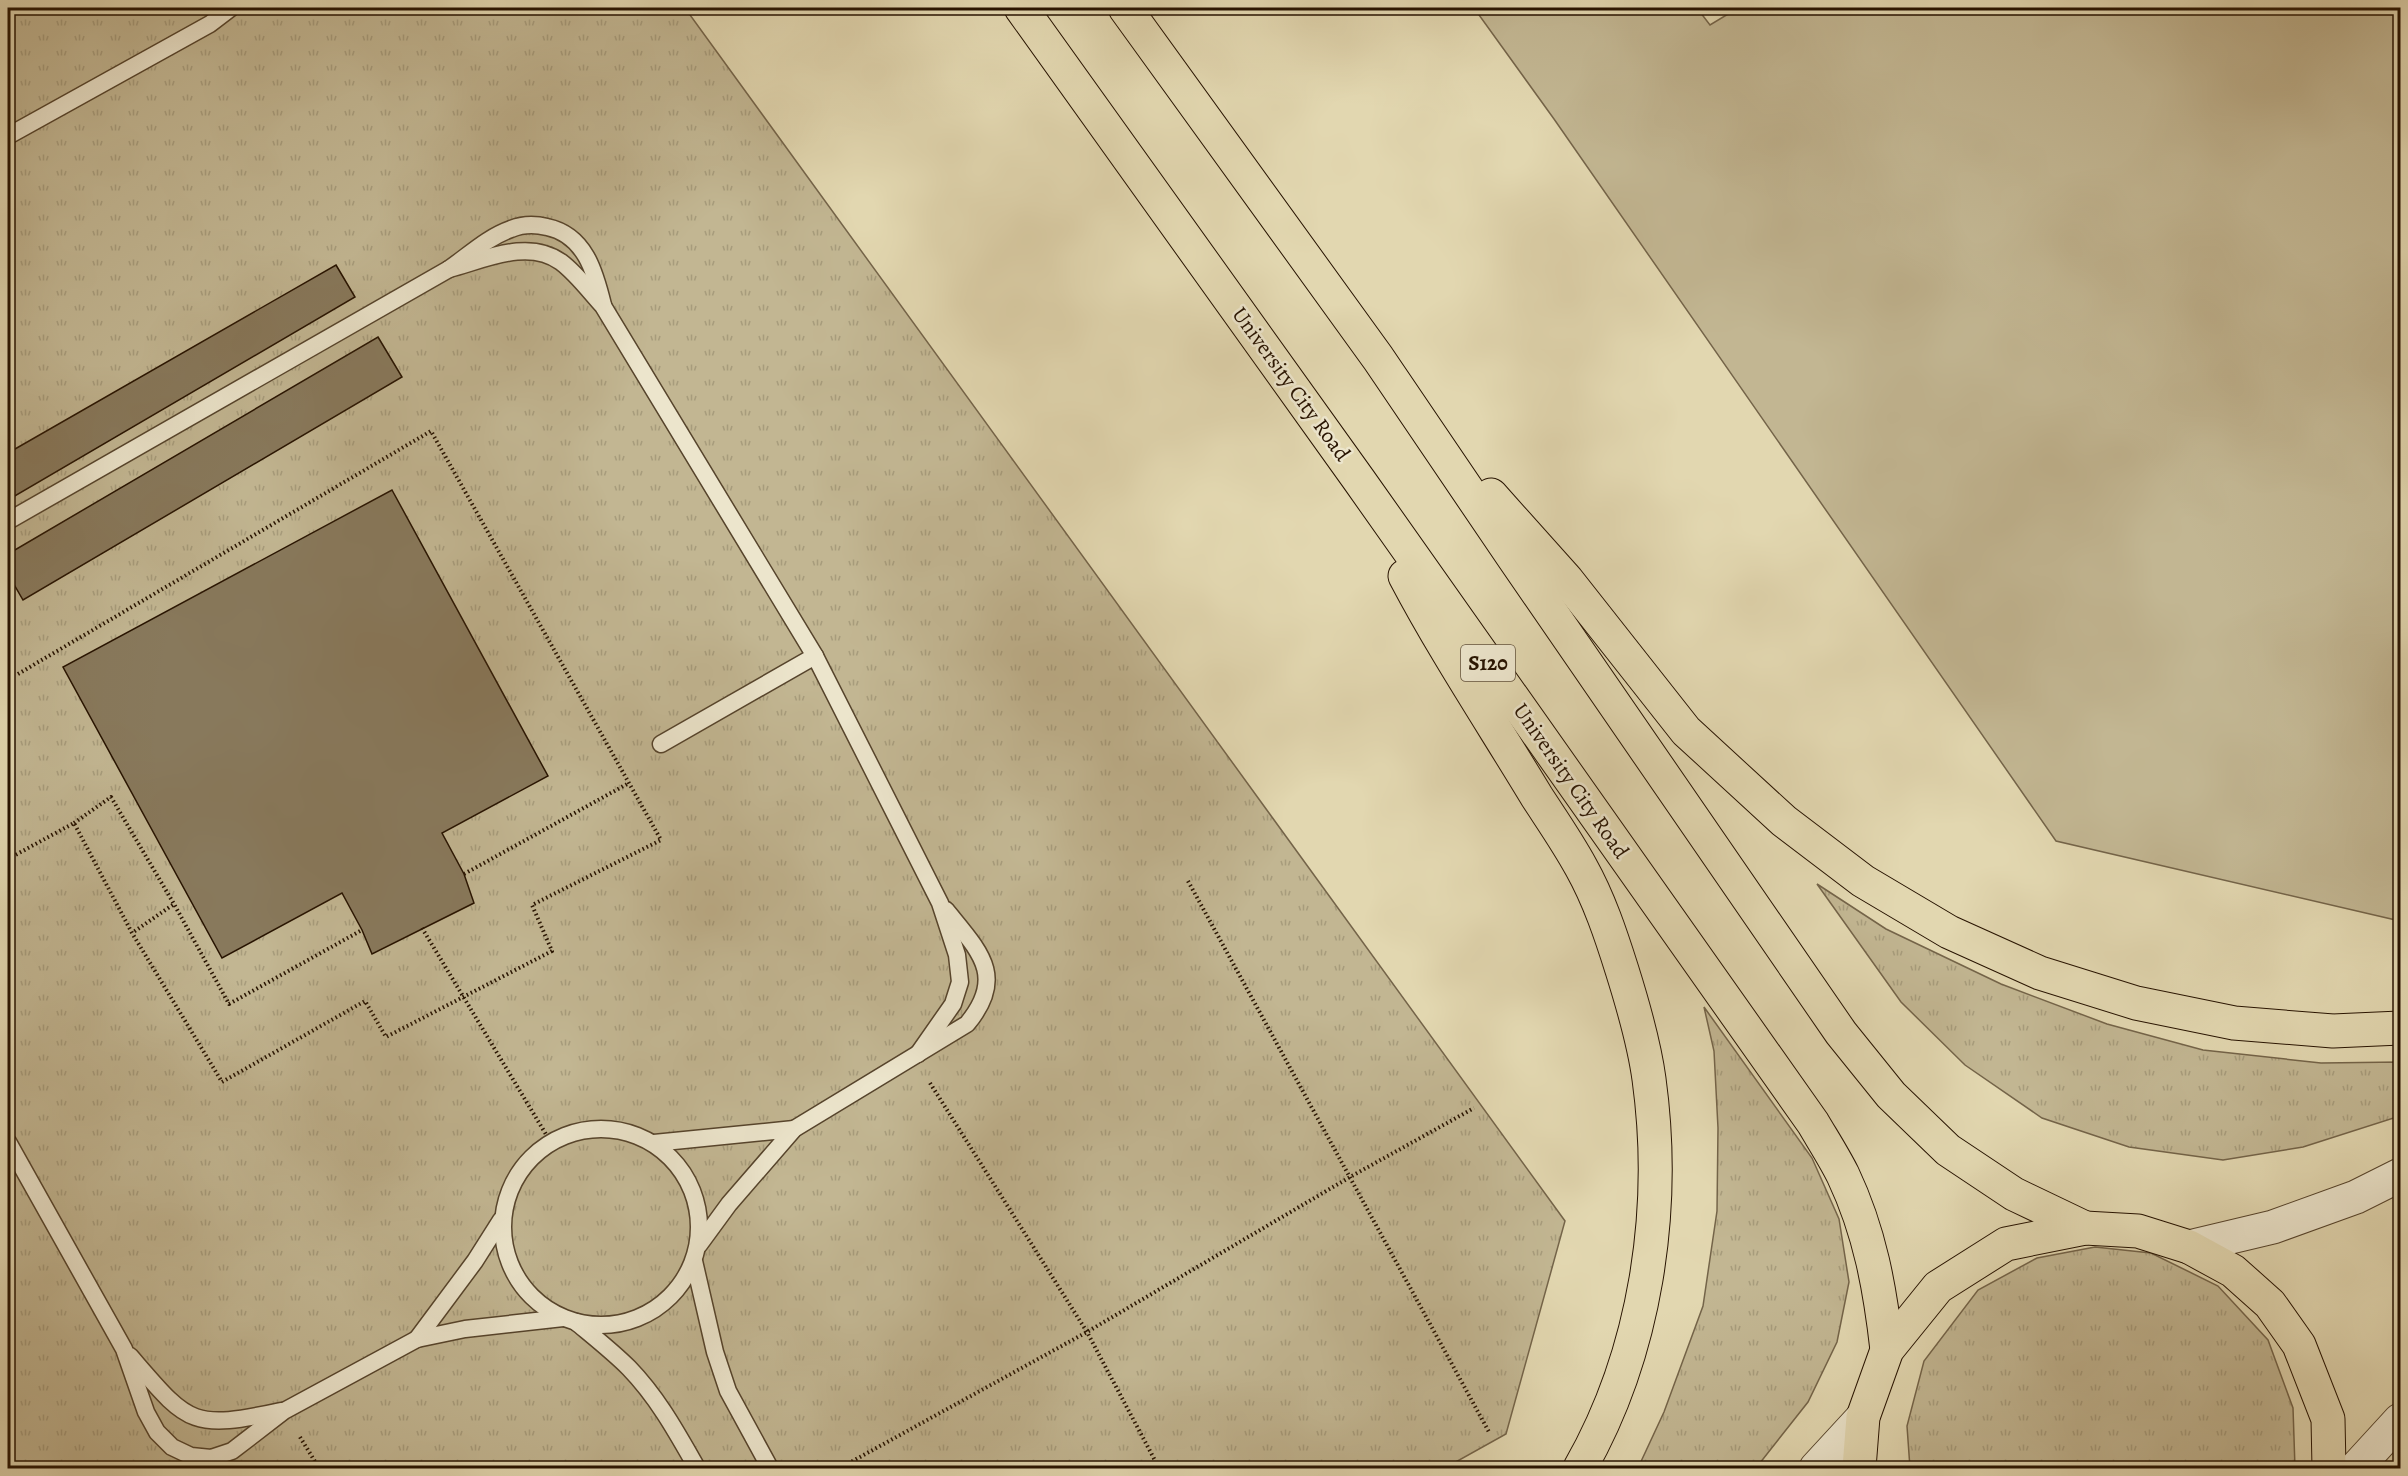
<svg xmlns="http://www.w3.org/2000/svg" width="2408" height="1476" font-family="Alegreya,serif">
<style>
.grass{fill:url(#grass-tufts);stroke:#746449;stroke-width:1.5}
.pitch{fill:#c2b692;stroke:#746449;stroke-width:1.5}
.building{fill:#88795c;stroke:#271300;stroke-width:1.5}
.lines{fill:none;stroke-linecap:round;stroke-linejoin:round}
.service-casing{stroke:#56442c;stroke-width:19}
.tertiary-casing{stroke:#56442c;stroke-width:35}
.primary-casing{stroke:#271300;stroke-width:35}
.path{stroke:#271300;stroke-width:4;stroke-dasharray:1.5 3;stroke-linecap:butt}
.service{stroke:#ece5cc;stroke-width:16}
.tertiary{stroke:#ece5cc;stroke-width:33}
.primary{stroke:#e2d7b0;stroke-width:33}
.labels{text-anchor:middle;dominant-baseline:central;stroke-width:5;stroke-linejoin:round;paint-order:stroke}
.shield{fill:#ece5cc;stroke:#62523d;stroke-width:1.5}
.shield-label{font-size:21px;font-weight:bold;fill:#271300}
.street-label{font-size:22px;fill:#271300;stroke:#ece5cc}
</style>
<defs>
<pattern id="grass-tufts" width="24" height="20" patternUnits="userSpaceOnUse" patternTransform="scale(1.5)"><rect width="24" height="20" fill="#c2b692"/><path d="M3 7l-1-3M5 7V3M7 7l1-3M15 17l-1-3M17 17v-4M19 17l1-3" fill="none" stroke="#a79c7c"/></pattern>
</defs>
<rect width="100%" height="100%" fill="#e2d7b0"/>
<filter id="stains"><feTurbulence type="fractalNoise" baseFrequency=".00333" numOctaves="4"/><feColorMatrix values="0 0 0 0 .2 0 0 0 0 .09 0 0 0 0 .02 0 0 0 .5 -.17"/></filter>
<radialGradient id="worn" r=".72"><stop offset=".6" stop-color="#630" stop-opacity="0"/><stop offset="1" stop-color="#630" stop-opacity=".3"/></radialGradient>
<g class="grass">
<path d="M8,8h677l880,1213 -59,213 -61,34h-1437z"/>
<path d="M1817,884l69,45 115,55 106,40 96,26 118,13 79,-1v54l-97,31 -80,13 -94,-13 -87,-29 -77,-53 -64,-63z"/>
<path d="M1704,1007l108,151 27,61 10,63 -12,60 -29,60 -52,66h-118l26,-56 39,-106 14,-95 1,-83 -4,-77z"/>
<path d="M2095,1247l56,6 67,33 50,54 25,68 2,60h-385l-3,-42 17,-65 54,-71 59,-32z"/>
</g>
<path class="pitch" d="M1474,8h223l13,17 28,-17h662v913l-344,-80 -502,-722z"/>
<g class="building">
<path d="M336,265l19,32 -347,203v-47z"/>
<path d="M378,337l24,40 -379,223 -15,-26v-20z"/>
<path d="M392,490l156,286 -106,57 22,41 10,29 -102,51 -10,-24 -20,-37 -120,65 -159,-291z"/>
</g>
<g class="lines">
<defs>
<g id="service">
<path d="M8,136l202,-112 21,-16"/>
<path d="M449,269c35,-9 79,-31 112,-7 16,12 29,30 42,44l212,350 125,247 17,52 3,27 -7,22 -35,50"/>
<path d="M8,521l441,-252c20,-14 39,-32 62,-40 12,-5 24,-5 36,-2 38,8 48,45 56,78"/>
<path d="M661,744l154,-88"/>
<circle cx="601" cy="1227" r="98"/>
<path d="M8,1142l116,207 22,63 11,20 15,15 19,9 20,2 21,-7 52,-40 133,-72 48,-10 98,-11"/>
<path d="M654,1143l140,-14"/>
<path d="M699,1245l30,-41 65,-75 173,-105c40,-48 12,-73 -21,-114"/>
<path d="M694,1261l21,91 13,39 42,77"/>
<path d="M576,1322c18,15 37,30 53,46 29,30 48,65 68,100"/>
<path d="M417,1339l58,-78 26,-41"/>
<path d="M130,1356c58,67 60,75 151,55"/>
</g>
<g id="tertiary">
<path d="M2189,1247l84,-20 83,-30 44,-22"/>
<path d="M1816,1468l47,-51"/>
<path d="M2356,1468l44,-48"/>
</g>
<g id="primary">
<path d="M1021,8l338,472 454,643c10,17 21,34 30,52 27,57 37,113 44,175"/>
<path d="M1125,8l253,350 135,199 328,476 50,62 57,55 66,44 71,34"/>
<path d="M1491,495l76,85 119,151 98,90 79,60 86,51 91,41 96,30 98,20 99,8 67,-3"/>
<path d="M1405,576c40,76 88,148 132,221 15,23 31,46 44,70 18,32 30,68 41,103 11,35 22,72 27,109 18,131 -3,273 -69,389"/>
<path d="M1859,1468l4,-51 24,-67 51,-63 68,-43 79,-16 53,3 51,16 44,24 37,33 29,41 29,74 1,49"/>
</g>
</defs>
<use href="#service" class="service-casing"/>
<use href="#tertiary" class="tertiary-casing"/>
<use href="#primary" class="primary-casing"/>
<g class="path">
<path d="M18,674l413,-243 230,409 -129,65 20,46 -166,86 -21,-36 -143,81 -90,-149"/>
<path d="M74,823l37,-26 63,107 55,100 133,-74"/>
<path d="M8,859l66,-36 58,110 42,-29"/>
<path d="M464,874l165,-91"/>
<path d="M1188,881l301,551"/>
<path d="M422,928l128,213"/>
<path d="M930,1083l157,249 72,136"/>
<path d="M300,1437l19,31"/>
<path d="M840,1468l247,-136 263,-155 124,-69"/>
</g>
<use href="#service" class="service"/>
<use href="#tertiary" class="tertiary"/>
<use href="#primary" class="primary"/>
</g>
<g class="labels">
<rect class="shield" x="1461" y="645" width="54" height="36" rx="4.5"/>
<g class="shield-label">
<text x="1488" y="663">S120</text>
</g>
<g class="street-label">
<text transform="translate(1291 384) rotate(54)">University City Road</text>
<text transform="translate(1571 781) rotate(55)">University City Road</text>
</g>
</g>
<rect width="2408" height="1476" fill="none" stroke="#e2d7b0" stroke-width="30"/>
<rect x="9" y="9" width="2390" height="1458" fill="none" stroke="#271300" stroke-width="3"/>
<rect x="15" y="15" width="2378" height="1446" fill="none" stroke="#271300" stroke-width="1.5"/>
<rect width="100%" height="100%" filter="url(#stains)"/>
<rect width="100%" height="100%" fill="url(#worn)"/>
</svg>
